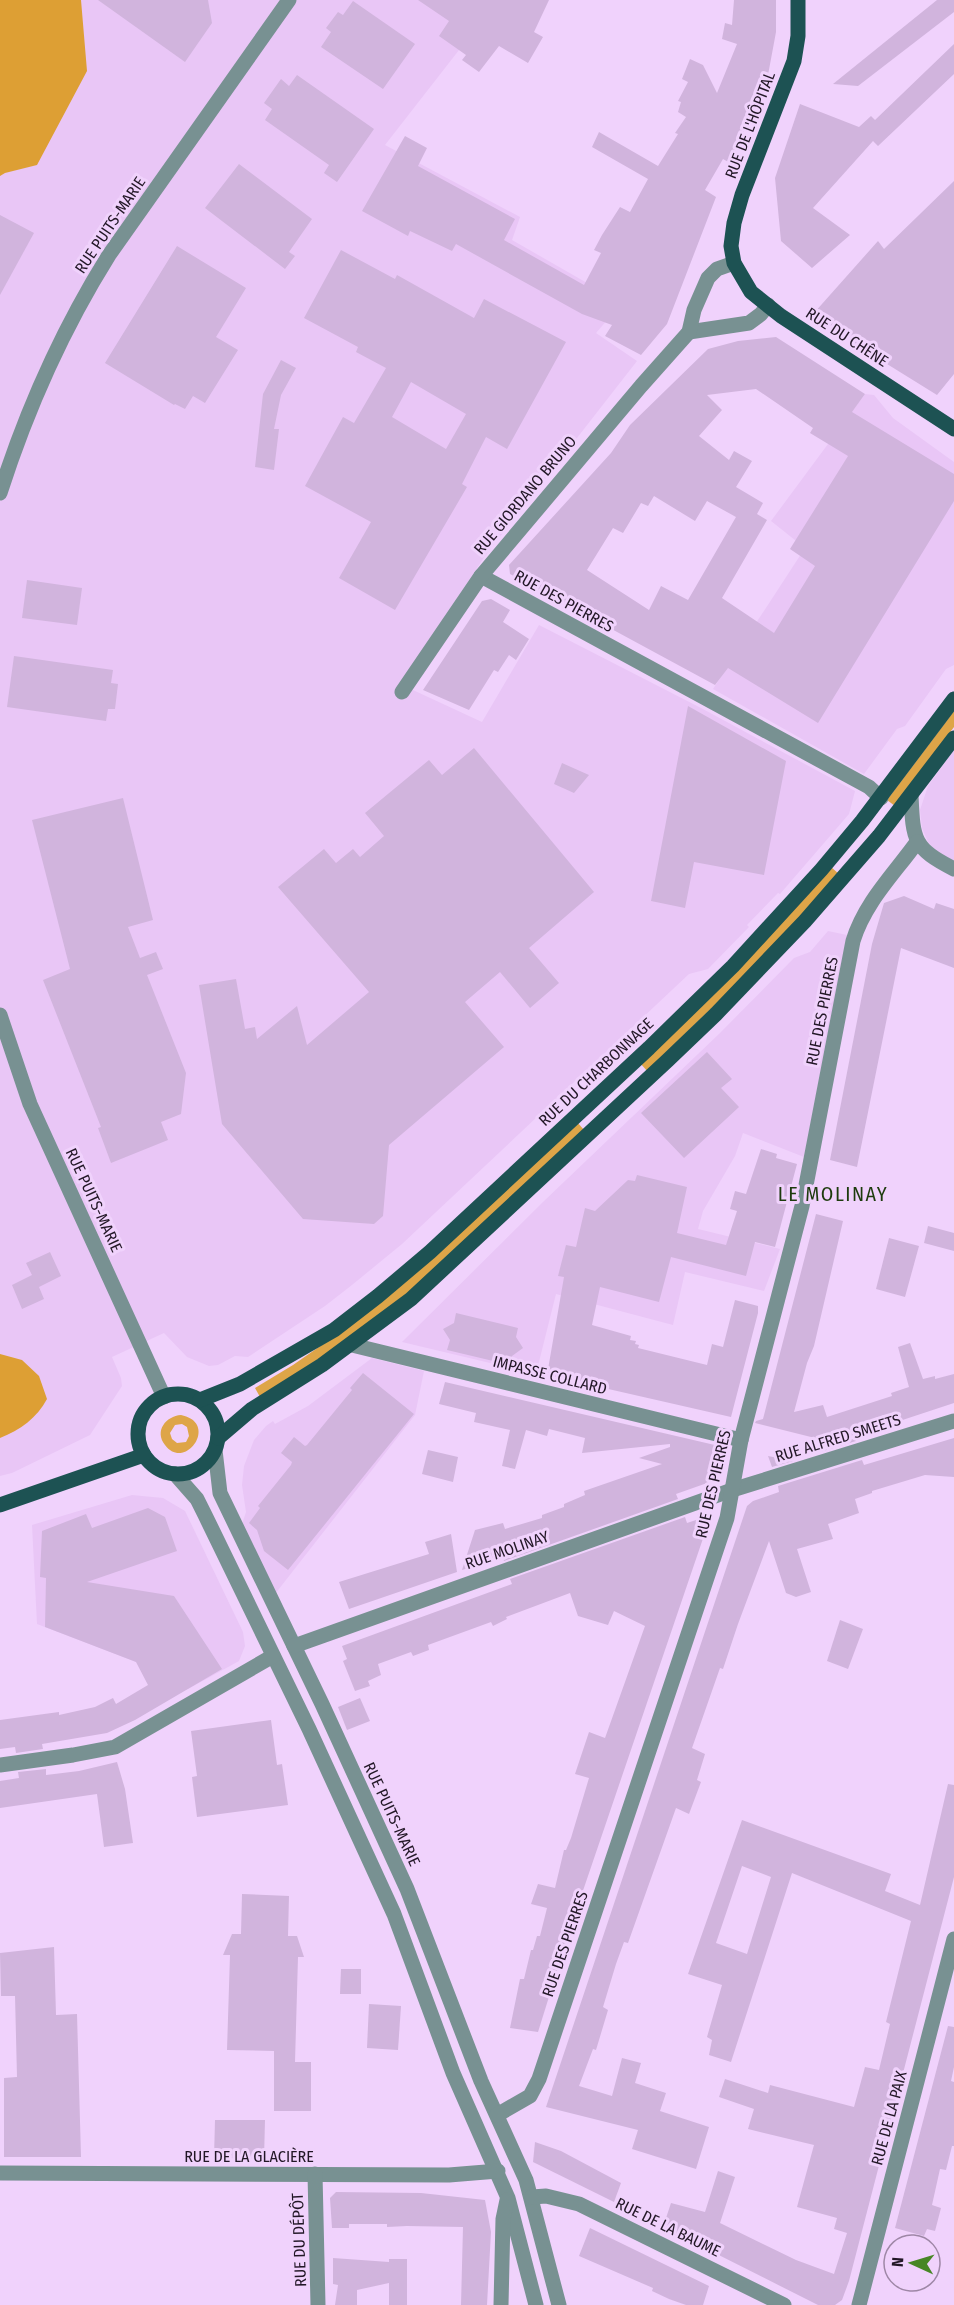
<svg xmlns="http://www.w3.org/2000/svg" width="954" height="2305" font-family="'Fira Sans Condensed',sans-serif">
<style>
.built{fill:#e9c6f6}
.green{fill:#dea548;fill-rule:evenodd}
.forest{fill:#dd9f34}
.building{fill:#d1b4dd;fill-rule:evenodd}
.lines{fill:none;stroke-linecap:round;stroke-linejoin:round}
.minor{stroke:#789192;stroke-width:15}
.major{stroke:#1d5253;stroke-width:15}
.labels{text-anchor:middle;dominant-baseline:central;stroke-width:6;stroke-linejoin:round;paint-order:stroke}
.street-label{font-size:16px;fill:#221726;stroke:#f0d2fc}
.quarter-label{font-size:20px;letter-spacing:1.5px;fill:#1d3b0d;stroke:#f0d2fc}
</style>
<rect width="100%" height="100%" fill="#f0d2fc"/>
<g class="built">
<path d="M70,0h428l-113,145 135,72 -8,23 110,63 -26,30 41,28 -152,195 -85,128 82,38 57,-97 162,83 154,83 -6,23 -69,80 -2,-1 -31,32 2,2 -41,42 -19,5 -287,270 -50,41 -27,21 -77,51 -13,-1 -17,9 -9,1 -22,-9 -23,-24 -52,24 9,21 1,8 -32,49 -78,38 -12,3v-1310z"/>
<path d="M865,394l9,1 19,23 61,44v203l-8,4 -41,57 -8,3 -33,45 -151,-85 92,-141 -34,-27z"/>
<path d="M954,750v113l-21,-15 -5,-6 -6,-14 -2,-18 8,-24z"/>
<path d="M828,931l19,4 -43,222 -61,-24 -8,23 -32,55 -5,18 82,20 -16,42 -79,-19 -12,53 -117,-31 -20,80 -134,-32 142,-141 176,-168 74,-75 16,-6z"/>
<path d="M372,1358l52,13 -9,44 -140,179 -33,-70 4,-12 -4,-27 2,-19 10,-26 12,-14 7,-5 2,3 33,-18z"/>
<path d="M132,1495l31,3 22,13 58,121 2,14 -6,15 -51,28 -41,-23 -110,-42 -5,-99z"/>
</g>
<g class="green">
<path d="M954,711v16l-59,79 -8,-6z"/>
<path d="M831,867l8,7 -85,93 -107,104 -6,-7z"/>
<path d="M578,1123l6,7 -171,159 -94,70 -59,38 -5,-9 38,-23 59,-41z"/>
<path d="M181,1415c39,8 4,57 -16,30 -11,-14 1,-29 16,-30zM182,1424l5,3 2,9 -3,6 -9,1 -5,-4 -2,-6 5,-8z"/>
</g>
<g class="forest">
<path d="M0,0h81l6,71 -50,94 -32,8 -5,3z"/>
<path d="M0,1354l22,6 17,16 8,23c-10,19 -27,31 -47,39z"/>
</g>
<g class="building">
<path d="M98,0h110l4,23 -27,39z"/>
<path d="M418,0h131l-15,32 9,5 -15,26 -29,-17 -20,26 -17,-12 4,-5 -27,-19 10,-15z"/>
<path d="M734,0h42v32l-8,43 -38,88 -7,-4 -18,31 11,7 -49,127 -26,31 -36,-19 7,-11 -30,-11 -126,-70 -4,7 -42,-20 -2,5 -46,-25 43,-75 22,12 -9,18 97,53 -11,21 80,45 17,-32 -7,-3 8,-15 18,-28 10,5 18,-33 -56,-32 7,-15 59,34 20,-32 -3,-1 11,-16 -8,-5 3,-10 -3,-1 10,-19 -6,-3 8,-20 13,6 14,28 20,-49 -15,-5 3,-16 7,2z"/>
<path d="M937,0h17v12l-96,74 -25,-2z"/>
<path d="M353,1l62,43 -32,45 -62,-42 10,-15 -5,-4 12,-16 5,3z"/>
<path d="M954,44v30l-76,72 -5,-5 -60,67 37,27 -38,33 -31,-27 -6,-63 25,-74 59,23 12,-11 4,4z"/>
<path d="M297,75l77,54 -37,53 -13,-9 5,-8 -64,-45 7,-11 -8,-6 17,-24 8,7z"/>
<path d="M239,164l73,55 -23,33 6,4 -10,13 -80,-61z"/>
<path d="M954,181v193l-17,21 -79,-49 -44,-33 64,-72 6,8z"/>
<path d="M0,215l34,18 -34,62z"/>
<path d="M177,246l69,42 -30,49 22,13 -33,53 -12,-7 -8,13 -10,-5 -1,1 -69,-42z"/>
<path d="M341,250l54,29 2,-4 77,43 10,-19 82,43 -59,107 -21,-12 -24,47 5,3 -72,123 -56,-32 32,-56 -66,-36 38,-69 11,6 32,-55 -30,-16 2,-5 -54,-29zM411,382l55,32 -20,35 -54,-32z"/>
<path d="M776,337l89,57 -13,18 102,62v27l-136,222 -90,-55 -13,17 -205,-111 -1,-9 102,-112 19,-28 78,-76 30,-8zM756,389l57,39 -3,5 38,23 -58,93 25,17 -41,67 -52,-35 45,-78 -10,-6 6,-11 -27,-16 16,-26 -18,-10 -5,9 -30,-24 23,-26 -15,-15zM654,496l41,25 12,-20 29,16 -48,83 -27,-14 -12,24 -62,-40 26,-42 10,5 18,-30 7,3z"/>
<path d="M281,360l15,8 -15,27 -7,34h5l-5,41 -19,-3 8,-73z"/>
<path d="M27,580l55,8 -5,37 -55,-7z"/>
<path d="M491,599l19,11 -7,12 26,17 -13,21 -7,-5 -11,17 -4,-2 -25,40 -46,-20 59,-89z"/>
<path d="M14,656l99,14 -2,13 7,1 -3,25h-7l-2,12 -99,-14z"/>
<path d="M688,706l98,55 -22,114 -70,-13 -9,46 -34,-7z"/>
<path d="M474,748l120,144 -65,56 30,35 -29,25 -30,-36 -35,30 39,45 -115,98 -6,71 -9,8 -71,-5 -81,-95 -23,-139 37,-6 9,50 10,-2 2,12 40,-33 10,39 62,-53 -91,-105 46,-38 12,14 17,-14 7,8 24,-21 -19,-23 64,-53 13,15z"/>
<path d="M562,763l27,12 -15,18 -20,-9z"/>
<path d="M123,798l30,122 -25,7 12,31 16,-6 7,17 -16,6 39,98 -5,41 -20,8 7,18 -57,23 -13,-35 3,-1 -58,-147 27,-11 -38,-149z"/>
<path d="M904,896l30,13 2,-6 18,6v59l-53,-20 -44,219 -27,-7 42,-216 12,-41z"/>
<path d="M707,1052l25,27 -11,9 18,19 -55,51 -43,-45z"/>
<path d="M761,1149l16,5 -1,4 21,6 -22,83 -20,-5 -9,34 -75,-19 -12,45 -59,-15 -8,38 39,11 -1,4 6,1 -1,3 4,1 -1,3 69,17 5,-21 11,3 12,-47 23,6v7l-27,104 -184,-42 17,-98 -6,-1 8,-31 10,2 9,-39 10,3 33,-31 7,1 2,-6 50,12 -10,46 49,12 11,-34 -7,-2 5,-18 11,3z"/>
<path d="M816,1214l27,7 -29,125 -7,17 -13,49 29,-7 4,12 65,-21 -1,-3 18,-6 -11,-40 12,-4 13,36 12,-3v3l19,-5v29l-100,33 2,5 -36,11 3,-12 -68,-17 1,-2 7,-2z"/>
<path d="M928,1226l26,7v18l-30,-8z"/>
<path d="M889,1238l30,8 -14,51 -29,-8z"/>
<path d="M50,1252l11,24 -22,11 5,12 -22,10 -10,-24 20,-10 -6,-12z"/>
<path d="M456,1313l62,15 -2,9 7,11 -11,8 -2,9 -63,-15 3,-10 -7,-11 11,-6z"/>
<path d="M363,1373l51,41 -126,156 -24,-19 -7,-21 -8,-7 11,-15 -2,-2 33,-41 1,-3 -11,-9 13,-16 11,9 2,-1 45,-55 -2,-2z"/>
<path d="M445,1382l274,64 4,6 -6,23 -7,7 -34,12 2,5 -174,62 -1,-3 -41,12 13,-40 28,-7 2,6 37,-11v-3l22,-8v-3l21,-9 -1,-4 78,-27 -23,-6 31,-11v-3l-88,9 3,-15 -36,-9 -2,7 -21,-6 -11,39 -13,-3 8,-36 -36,-8 2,-9 -37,-9z"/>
<path d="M954,1438v39l-29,-2 -53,16v2l-17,6 4,14 -31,11 5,15 -36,10 14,43 -15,5 -10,-4 -17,-52 -31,83 -15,45 -3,-1 -28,80 13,6 -8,26 4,2 -12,32 -13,-6 -48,135 -4,-1 -8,22 -13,43 5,3 -12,40 -3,-1 -14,37 33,10 10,-38 19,5 -6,20 31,10 -6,18 49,16 -13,42 -64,-20 6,-19 -92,-23 201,-601 6,-5 26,-9 -1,-6 84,-26 2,5z"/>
<path d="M428,1450l30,7 -5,25 -31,-8z"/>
<path d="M768,1456l25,5 -21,6z"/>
<path d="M148,1508l17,9 12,34 -90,31 87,14 48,73 -87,51 -28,13 -65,11 1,5 -27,4 -1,-6 -15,2v-29l59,-8v3l36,-8 18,-9 3,6 32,-19 -12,-23 -91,-35 1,-49 -6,-1 2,-46 44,-17 6,14z"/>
<path d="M711,1515l-138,405 -35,112 -28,-4 10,-49h4l7,-29h2l4,-14h3l7,-28 -16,-4 7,-20 17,4 9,-38h2l5,-12 18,-60 -14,-4 14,-42 16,6 40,-112 -31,-15 -6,14 -30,-9 -8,-23 -64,24 1,2 -14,7 -2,-4 -63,23 1,5 -16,6 -2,-4 -33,12 3,11 -13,6 2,5 -15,5 -12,-30 4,-2 -5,-13 170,-62 -2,-5 175,-62 2,6z"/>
<path d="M451,1534l6,38 -108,37 -10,-27 90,-28 -4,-12z"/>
<path d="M840,1620l23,9 -15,40 -21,-8z"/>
<path d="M360,1698l10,23 -23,9 -9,-23z"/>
<path d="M271,1720l6,45 5,-1 6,41 -91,12 -5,-40 5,-1 -6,-45z"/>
<path d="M117,1762l8,27 8,54 -29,4 -7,-53 -97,14v-27l19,-3 -1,-6 28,-3v6l33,-4z"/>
<path d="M948,1784l6,1v92l-105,404 -7,19 -7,5h-17l-155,-78 8,-24 34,9 13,-41 17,6 -15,46 76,37 38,14 13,-41 -13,-4 3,-11 -40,-11 17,-62 -66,-16 6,-20 -35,-12 6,-18 43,14 2,-8 84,22 11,-40 14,3 11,-46 -4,-2 25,-101 -119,-48 -61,189 -22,-7 3,-15 -5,-3 15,-52 -34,-11 54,-154 149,54 -6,17 35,14zM742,1866l29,11 -24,77 -31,-11z"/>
<path d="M242,1894l47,2 -1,40h9l7,21h-6l-3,105h16v49h-37v-60l-47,-1 3,-95h-7l9,-21h9z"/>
<path d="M54,1947l2,68 21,-1 4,143h-77v-79l13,-1 -2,-81h-14l-1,-43z"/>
<path d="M341,1969h20v25h-21z"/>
<path d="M369,2004l32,2 -3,44 -31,-2z"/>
<path d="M948,2026l6,1v40l-3,14 3,1v64h-2l-6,24 -6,-1 -8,36 9,3 -6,23 -8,-2 -3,7 -29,-8z"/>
<path d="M215,2120h50l-1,39 -50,-1z"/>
<path d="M535,2142l26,9 60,32 -7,19 -81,-40z"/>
<path d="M336,2192l85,1 64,7 6,32 -4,73h-26l2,-78 -56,-1 -20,1v-3h-38v4h-17l-2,-30z"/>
<path d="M590,2228l119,58 -6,19h-17l-17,-6 -17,-8 1,-3 -74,-32z"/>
<path d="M333,2258l56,4v-3h18v46h-18v-22l-32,7v15h-22l3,-20 -5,-1z"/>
</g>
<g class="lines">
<g class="minor">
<path d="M689,332l60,-9 12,-9 7,-9"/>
<path d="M0,493c27,-84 62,-163 109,-238l180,-255"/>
<path d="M481,576l388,211 12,11"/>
<path d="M402,692l79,-116 160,-190 48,-54 5,-22 14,-32 9,-9 17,-6"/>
<path d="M911,795c2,45 2,53 43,74"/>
<path d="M0,1015l30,89 134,293"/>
<path d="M352,1345l389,95"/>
<path d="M215,1450l5,43 102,211 85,185 74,192 45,99 33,125"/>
<path d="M175,1474l22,25 8,16 104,214 85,185 59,159 55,125 28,107"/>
<path d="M294,1646l438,-156 222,-69"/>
<path d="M0,1765l73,-10 42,-8 158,-91"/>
<path d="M497,2115l33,-19 9,-17 188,-561 14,-78 61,-234 51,-265c12,-39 41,-67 64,-99"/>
<path d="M0,2173l449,2 49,-4"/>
<path d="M315,2174l3,131"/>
<path d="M532,2197l14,-1 33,8 205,101"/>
<path d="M501,2305l2,-86 4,-19"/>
<path d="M859,2305l95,-366"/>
</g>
<g class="major">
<path d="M798,0v36l-4,25 -52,134 -8,28 -3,23 3,17 17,29 30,24 173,113"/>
<circle cx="178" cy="1434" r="40"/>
<path d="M200,1400l40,-16 94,-54 44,-34 52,-44 219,-204 84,-82 88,-96 41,-49 92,-122"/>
<path d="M218,1438l34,-29 70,-44 89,-66 257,-239 48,-46 89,-93 74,-85 75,-98"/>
<path d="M0,1505l144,-50"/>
</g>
</g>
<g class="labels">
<g class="street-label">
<text transform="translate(750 125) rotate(-69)">RUE DE L'HÔPITAL</text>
<text transform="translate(110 225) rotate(-56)">RUE PUITS-MARIE</text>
<text transform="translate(847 337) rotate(33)">RUE DU CHÊNE</text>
<text transform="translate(525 495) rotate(-50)">RUE GIORDANO BRUNO</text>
<text transform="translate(564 601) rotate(29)">RUE DES PIERRES</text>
<text transform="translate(822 1011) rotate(-79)">RUE DES PIERRES</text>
<text transform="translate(596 1072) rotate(-43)">RUE DU CHARBONNAGE</text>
<text transform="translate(94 1200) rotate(65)">RUE PUITS-MARIE</text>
<text transform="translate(550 1375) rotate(14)">IMPASSE COLLARD</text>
<text transform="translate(838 1438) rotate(-17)">RUE ALFRED SMEETS</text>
<text transform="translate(713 1484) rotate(-77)">RUE DES PIERRES</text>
<text transform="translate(507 1550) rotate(-19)">RUE MOLINAY</text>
<text transform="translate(392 1814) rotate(65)">RUE PUITS-MARIE</text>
<text transform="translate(565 1944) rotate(-71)">RUE DES PIERRES</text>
<text transform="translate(889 2118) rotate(-75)">RUE DE LA PAIX</text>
<text x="249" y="2156">RUE DE LA GLACIÈRE</text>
<text transform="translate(668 2227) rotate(26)">RUE DE LA BAUME</text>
<text transform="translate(299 2240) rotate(-92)">RUE DU DÉPÔT</text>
</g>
<g class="quarter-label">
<text x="833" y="1194">LE MOLINAY</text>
</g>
</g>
<g transform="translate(912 2263) rotate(274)"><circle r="28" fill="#f0d2fc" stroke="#9e87a6" stroke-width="1.5"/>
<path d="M0-4.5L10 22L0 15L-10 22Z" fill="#478625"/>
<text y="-9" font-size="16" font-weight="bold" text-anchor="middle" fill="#221726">N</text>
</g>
</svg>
